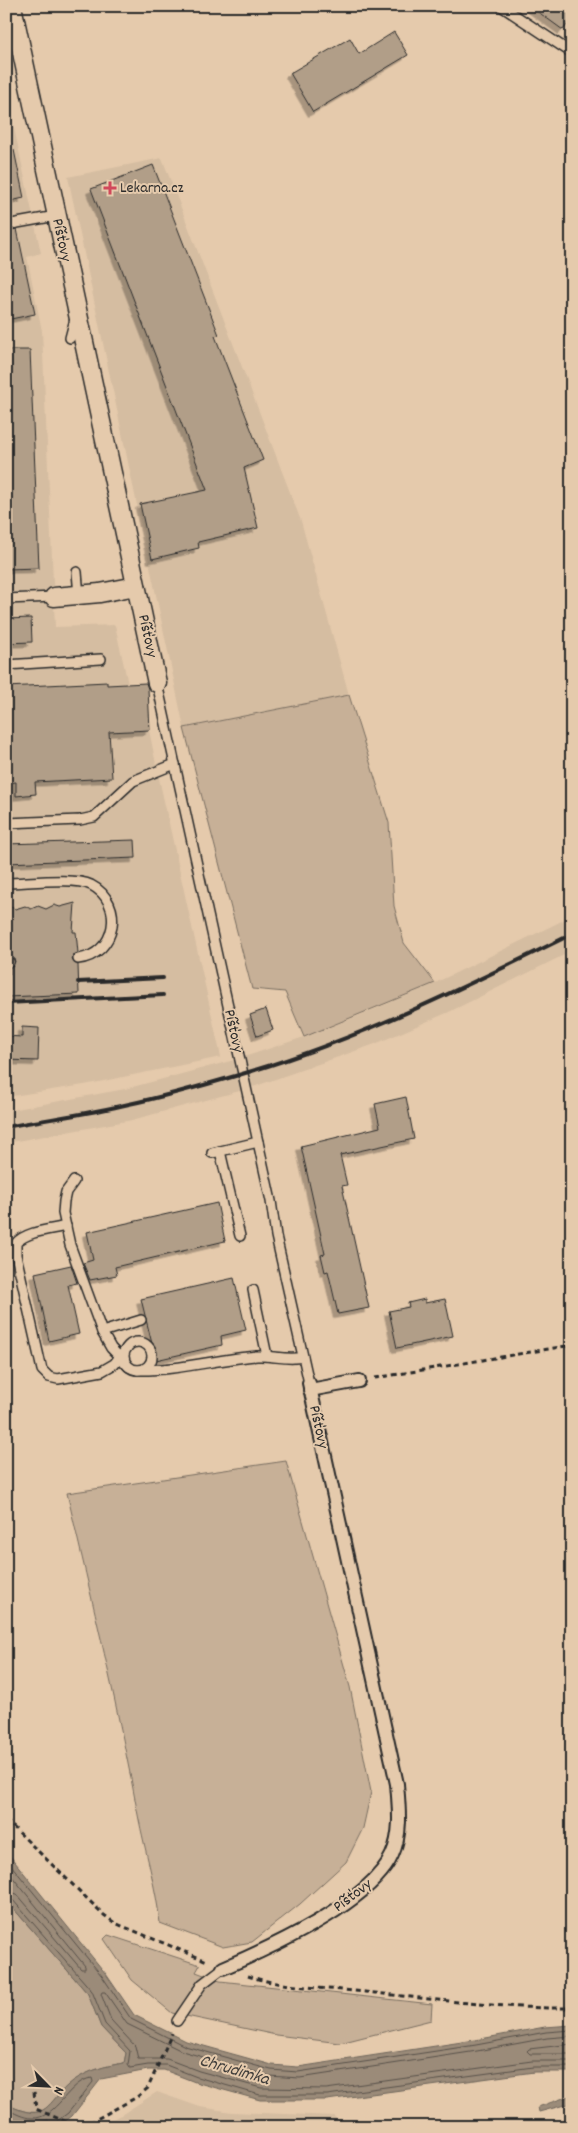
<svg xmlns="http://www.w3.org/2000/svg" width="578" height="2133" font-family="Dekko,sans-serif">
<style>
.built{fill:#d5bda1}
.green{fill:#c7b097;stroke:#796e61}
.water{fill:#9b8b79;stroke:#6e655a}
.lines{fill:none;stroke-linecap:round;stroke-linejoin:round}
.shore{stroke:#58514a;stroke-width:1}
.building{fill:#b19e88;stroke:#2b2b2b;filter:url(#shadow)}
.service-casing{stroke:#2b2b2b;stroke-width:12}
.pedestrian-casing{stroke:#2b2b2b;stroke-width:16}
.minor-casing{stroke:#2b2b2b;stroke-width:21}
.path{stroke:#2b2b2b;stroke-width:3;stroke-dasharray:5 4;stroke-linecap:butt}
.service{stroke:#e5caac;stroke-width:9}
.pedestrian{stroke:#e5caac;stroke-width:12}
.minor{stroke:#e5caac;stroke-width:18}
.rail{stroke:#2b2b2b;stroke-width:4}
.poi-dot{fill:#d1495b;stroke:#e5caac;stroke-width:2}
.labels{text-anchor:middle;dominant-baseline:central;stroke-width:4;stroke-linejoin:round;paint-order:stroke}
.poi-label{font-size:16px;fill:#2b2b2b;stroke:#e5caac;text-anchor:start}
.street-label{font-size:16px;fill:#2b2b2b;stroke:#e5caac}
.water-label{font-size:18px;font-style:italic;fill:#413e3b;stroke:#e5caac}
</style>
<defs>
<filter id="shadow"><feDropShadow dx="-4.5" dy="4.5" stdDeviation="0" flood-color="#0004"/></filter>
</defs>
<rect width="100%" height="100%" fill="#e5caac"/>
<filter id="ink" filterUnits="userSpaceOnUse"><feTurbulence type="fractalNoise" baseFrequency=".02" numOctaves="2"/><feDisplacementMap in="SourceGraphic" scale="10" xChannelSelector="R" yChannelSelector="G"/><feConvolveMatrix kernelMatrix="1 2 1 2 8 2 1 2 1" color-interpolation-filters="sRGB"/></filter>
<g filter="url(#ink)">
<g class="built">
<path d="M6,91l35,162 -14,4 15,74 13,296 60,-2 13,59 20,-1 1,47 9,44 63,283 -137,28 -78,12z"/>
<path d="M162,158l139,363 48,174 -165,33 -116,-551z"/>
<path d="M572,916v35l-123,61 -74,32 -128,45 -115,31 -126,23v-32l119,-22 113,-30 66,-22 59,-23 72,-31z"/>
<path d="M157,2092l43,15 32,5 103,4 3,11h-244l27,-12z"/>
</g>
<g class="green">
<path d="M349,695l40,128 5,83 10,37 31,40 -131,54 -19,-45 -33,-3 -68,-261z"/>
<path d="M286,1461l64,226 21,105 -8,36 -17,34 -46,42 -48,38 -29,5 -63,-24c-4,-36 -15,-72 -22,-108 -20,-108 -46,-215 -71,-322z"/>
<path d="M6,1900l82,94 13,33 25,26 -2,10c-18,3 -35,7 -50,18 -30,22 -24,44 -68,23z"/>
<path d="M108,1935l92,30 -4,7 24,9 212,23 -1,16 -91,23 -64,-8 -104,-22 -40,-33 -28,-41z"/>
</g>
<g class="water">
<path d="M6,1851l100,123 28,41 52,26 86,24 26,2 177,-27 70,-13 27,-2v47h-38l-207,28h-67l-65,-18 -31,-12h-16l-47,9 -29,37 -14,11h-52v-23c44,21 38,-1 67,-23 16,-11 32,-15 51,-18l2,-10 -25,-26 -13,-33 -82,-94z"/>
<path d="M572,2095v8l-33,9 -1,-5z"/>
</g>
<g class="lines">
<g class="shore">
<path d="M6,1859l96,117 29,43 54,27 86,24 27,2 178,-27 70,-13 26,-2"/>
<path d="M6,1869l79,97v3h-4l-64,-75 -11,-3"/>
<path d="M6,1897l6,2 80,92 13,33 25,27 -2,14 2,3 18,-3h18l31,12 63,18h67l206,-28h39"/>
<path d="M572,2036l-25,2 -70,13 -177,27 -31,-2 -87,-25 -55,-27 -22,-32h-3l-1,2 10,26 24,26 3,13h29l32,12 62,17 65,1 206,-28h40"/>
<path d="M572,2044l-43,5 -2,2 3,3h42"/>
<path d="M6,2109c9,4 17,9 26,9 24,2 37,-38 60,-40l1,4 -25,31 -11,8 -1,6"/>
<path d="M6,2116c19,9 23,11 42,4l2,7"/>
</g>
</g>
<g class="building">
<path d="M530,6h42v13l-9,11z"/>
<path d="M394,32l14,23 -95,57 -23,-39 60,-35 9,16z"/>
<path d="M14,150l10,48 -18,4v-51z"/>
<path d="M153,165l66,170 -4,1 48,124 -19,8 14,60 -60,14 1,6 -47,11 -12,-55 67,-14 -116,-301z"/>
<path d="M17,229l18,85 -29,6v-89z"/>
<path d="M6,350h24l9,218 -33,1z"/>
<path d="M31,618l1,24 -26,1v-24z"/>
<path d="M107,682v3l39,-2 2,6 2,41 -41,2 3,46 -77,4 1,12 -20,2v-14l-10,1v-96z"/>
<path d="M135,840l1,18 -130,5v-19z"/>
<path d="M75,903l-2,29h3l2,21 -5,2 -1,5 6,5 1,29 -73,3v-23h4v-6l5,-6 -1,-4 -5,-2 -3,-25v-26l9,4 10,-3 6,3 7,-3 8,3 8,-4 6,2z"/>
<path d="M266,1009l7,21 -16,6 -7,-21z"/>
<path d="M22,1027l17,1 -1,33 -32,-1v-24l16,1z"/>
<path d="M406,1097l8,42 -74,16 7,30 -5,1 27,122 -31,6 -10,-43 -3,1 -4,-17 4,-1 -24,-108 79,-19 -5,-23z"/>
<path d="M217,1203l8,38 -110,26 2,8 -27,5 -7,-17 10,-3 -6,-28z"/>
<path d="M71,1265l6,18 -9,2 11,49 -30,7 -14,-68z"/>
<path d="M234,1278l12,52 -25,6 1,9 -66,15 -15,-61z"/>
<path d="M425,1299v4l20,-4 8,37 -56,12 -8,-37 20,-4 -1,-4z"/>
</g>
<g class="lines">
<defs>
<g id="service">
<path d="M501,6l71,47"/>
<path d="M6,225l50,-9"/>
<path d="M70,338l5,-19"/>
<path d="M77,572l2,24"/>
<path d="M6,599l48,-2"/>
<path d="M6,665l95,-6"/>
<path d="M157,683l114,518 5,35 33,147"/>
<path d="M6,823l74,-3 14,-3 39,-36 42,-17"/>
<path d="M6,883c21,0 68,-6 85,2 35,18 25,70 -13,74"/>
<path d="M6,962h3"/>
<path d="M220,1151l20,85"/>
<path d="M212,1153l46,-11"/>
<path d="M74,1181l-8,11 -2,9 -1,12 7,32 32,87 9,16 18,19"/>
<path d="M66,1226c-16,4 -39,5 -50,17v12l26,115 7,7 9,2 44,-8 12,-7 13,-16"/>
<path d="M253,1290l14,66"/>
<path d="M102,1332l39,-12"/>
<circle cx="138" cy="1356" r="14"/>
<path d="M137,1370c40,1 80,-11 120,-14 16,-1 31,5 46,1"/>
<path d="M177,2021l25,-37 21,-16"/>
</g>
<g id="pedestrian">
<path d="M310,1390l49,-9"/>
<path d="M223,1968c47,-20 148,-66 169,-113 10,-22 7,-47 5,-71l-88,-401"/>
</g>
<g id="minor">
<path d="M12,6l145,677"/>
<path d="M54,597l46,-4 36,-7"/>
</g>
</defs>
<use href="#service" class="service-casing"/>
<use href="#pedestrian" class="pedestrian-casing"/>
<use href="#minor" class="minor-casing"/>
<g class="path">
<path d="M375,1378l197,-33"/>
<path d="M6,1820l98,95 11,8 92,38"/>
<path d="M248,1976c37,12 79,12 117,16 69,7 138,17 207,16"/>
<path d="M33,2083l3,26 33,14 14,3"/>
<path d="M82,2127l55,-30 11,-9 24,-55"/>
</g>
<use href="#service" class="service"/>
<use href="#pedestrian" class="pedestrian"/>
<use href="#minor" class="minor"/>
<g class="rail">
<path d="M78,982l85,-4"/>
<path d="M6,1003l157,-8"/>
<path d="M6,1127c41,-8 83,-13 123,-23 38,-8 76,-19 113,-30 115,-34 223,-87 330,-140"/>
</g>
</g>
</g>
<path class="poi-dot" d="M107.5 180.5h5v5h5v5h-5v5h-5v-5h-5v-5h5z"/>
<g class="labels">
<g class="poi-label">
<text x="120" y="188">Lekarna.cz</text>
</g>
<g class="street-label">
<text transform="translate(61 240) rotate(78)">Píšťovy</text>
<text transform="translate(147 636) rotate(78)">Píšťovy</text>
<text transform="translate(233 1031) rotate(78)">Píšťovy</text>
<text transform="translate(318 1427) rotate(78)">Píšťovy</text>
<text transform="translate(353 1896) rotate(-37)">Píšťovy</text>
</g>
<g class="water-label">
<text transform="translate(234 2071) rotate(16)">Chrudimka</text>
</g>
</g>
<rect width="578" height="2133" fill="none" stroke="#e5caac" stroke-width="25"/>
<rect x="12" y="12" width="553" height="2108" fill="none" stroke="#2b2b2b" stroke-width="2" filter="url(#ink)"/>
<g transform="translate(48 2086) rotate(114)" stroke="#e5caac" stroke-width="4" paint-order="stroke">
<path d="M0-4L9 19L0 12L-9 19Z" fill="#2b2b2b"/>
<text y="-8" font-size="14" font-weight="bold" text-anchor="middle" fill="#2b2b2b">N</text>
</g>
</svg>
